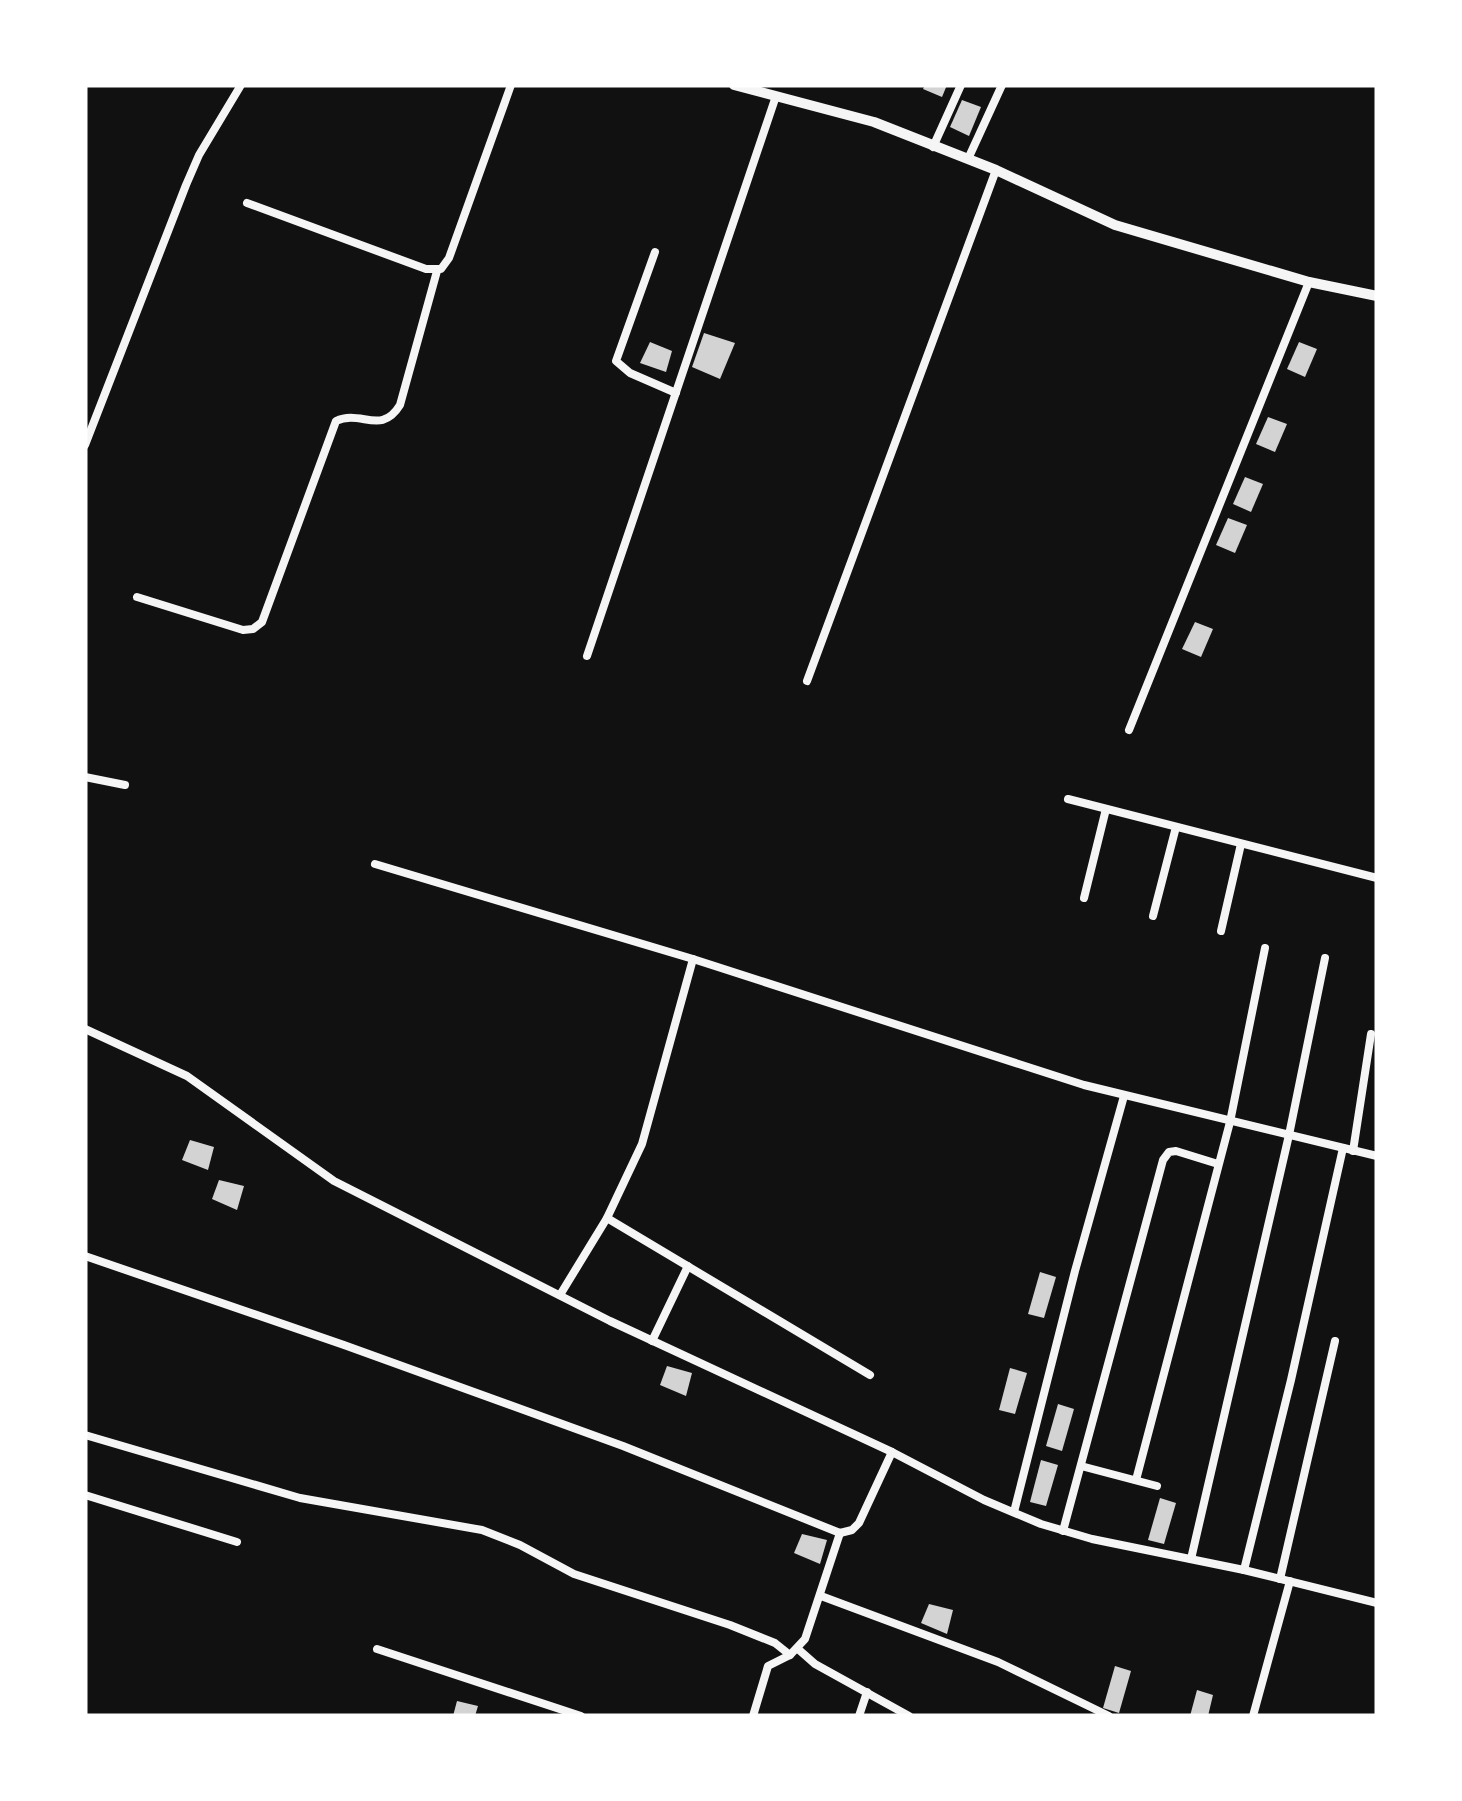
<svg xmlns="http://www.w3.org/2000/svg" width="1462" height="1801" font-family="Barlow,sans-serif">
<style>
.building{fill:#d3d3d3}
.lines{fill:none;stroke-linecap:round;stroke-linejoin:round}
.minor{stroke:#f5f5f5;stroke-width:8}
.tertiary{stroke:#f5f5f5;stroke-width:10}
</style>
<rect width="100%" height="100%" fill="#111"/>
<g class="building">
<path d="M925,85h22l-5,12 -19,-8z"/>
<path d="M962,100l19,7 -12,29 -19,-9z"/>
<path d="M704,333l31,10 -15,36 -28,-12z"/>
<path d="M650,342l22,9 -6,21 -26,-9z"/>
<path d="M1299,342l18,7 -12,28 -18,-8z"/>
<path d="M1268,417l19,7 -12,28 -19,-8z"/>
<path d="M1245,477l18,7 -12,28 -18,-8z"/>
<path d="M1228,518l19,7 -12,28 -19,-8z"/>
<path d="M1195,622l18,7 -12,28 -19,-8z"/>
<path d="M190,1140l24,7 -6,23 -26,-10z"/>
<path d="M219,1180l25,6 -7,24 -25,-11z"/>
<path d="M1040,1272l16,5 -12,41 -16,-4z"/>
<path d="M667,1366l25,7 -6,23 -26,-11z"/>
<path d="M1010,1368l17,5 -12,41 -16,-4z"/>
<path d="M1058,1404l16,5 -12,42 -16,-5z"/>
<path d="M1041,1460l17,5 -12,41 -16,-4z"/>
<path d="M1160,1498l16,5 -12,41 -16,-4z"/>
<path d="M802,1534l25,6 -7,24 -26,-11z"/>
<path d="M929,1604l24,6 -6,24 -26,-11z"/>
<path d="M1115,1666l16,5 -12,42 -16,-5z"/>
<path d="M1197,1690l16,5 -5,21h-18z"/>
<path d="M457,1701l21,5 -3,10h-22z"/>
</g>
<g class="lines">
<g class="minor">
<path d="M933,147l28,-62"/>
<path d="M968,159l34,-74"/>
<path d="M247,203l179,66h15l8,-11 62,-173"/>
<path d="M655,252l-39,109 14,12 46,20"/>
<path d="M85,445l101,-260 13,-30 42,-70"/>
<path d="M137,597l106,33 10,-1 9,-7 74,-201c25,-12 45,15 64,-16l37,-134"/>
<path d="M587,656l189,-560"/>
<path d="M807,681l189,-511"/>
<path d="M1129,730l180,-448"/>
<path d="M85,777l40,8"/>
<path d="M1068,799l309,79"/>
<path d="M375,864l318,95 391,126 293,71"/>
<path d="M1084,898l22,-89"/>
<path d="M1153,916l23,-89"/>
<path d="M1221,931l20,-87"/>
<path d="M85,1029l102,47 147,105 276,140 282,131 92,48 57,24 51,15 152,31 133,33"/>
<path d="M1353,1151l18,-117"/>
<path d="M607,1218l263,157"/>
<path d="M85,1256l259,89 279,101 217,87 12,-3 7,-7 33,-71"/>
<path d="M560,1295l47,-77 35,-74 51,-185"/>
<path d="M652,1341l36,-75"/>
<path d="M85,1435l215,63 182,32 38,15 54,29 156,51 45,18 15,12"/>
<path d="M1081,1466l76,20"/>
<path d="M1136,1480l94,-358 35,-174"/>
<path d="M85,1495l152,47"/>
<path d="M1014,1512l61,-241 49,-175"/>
<path d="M1063,1531l100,-371 6,-8 7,-1 42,13"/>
<path d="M1191,1559l98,-424 36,-177"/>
<path d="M1244,1570l47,-190 52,-232"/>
<path d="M1280,1579l55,-238"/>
<path d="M821,1596l177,66 111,54"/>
<path d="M377,1649l204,67"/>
<path d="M798,1649l17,15 94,52"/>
<path d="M753,1716l15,-50 22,-11 15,-16 35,-106"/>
<path d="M859,1716l8,-24"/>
<path d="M1253,1716l37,-135"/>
</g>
<path class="tertiary" d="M734,85l140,37 122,48 119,55 194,57 68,14"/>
</g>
<rect width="1462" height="1801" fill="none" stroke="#ffffff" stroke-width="175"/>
</svg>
